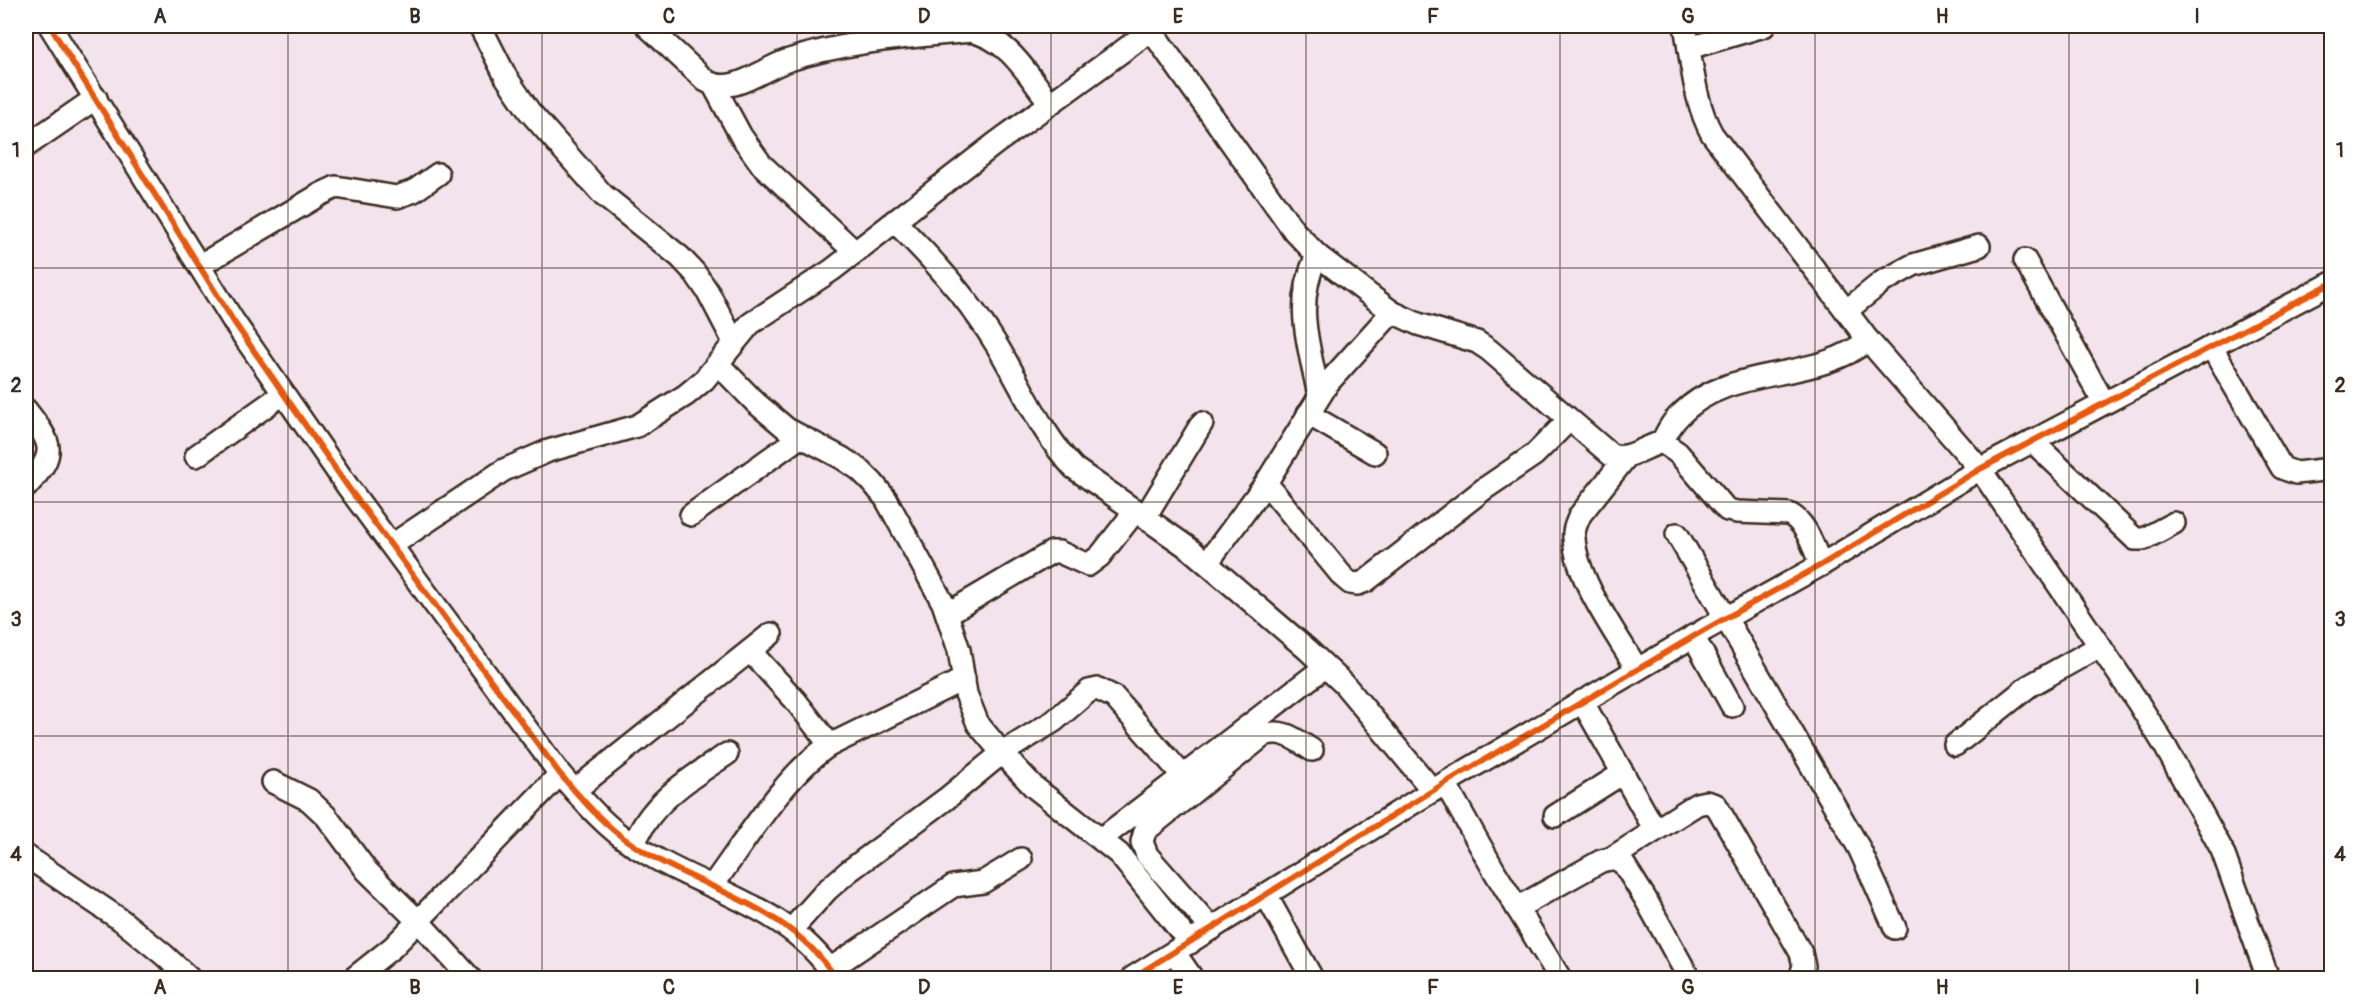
<svg xmlns="http://www.w3.org/2000/svg" width="2357" height="1004" font-family="Pangolin,sans-serif">
<style>
.lines{fill:none;stroke-linecap:round;stroke-linejoin:round}
.minor-casing{stroke:#3b2a1e;stroke-width:26}
.minor{stroke:#fff;stroke-width:21}
.cycleway-casing{stroke:#fff;stroke-width:10}
.cycleway{stroke:#e8590c;stroke-width:6}
.grid{fill:none;stroke:#3b2a1e;stroke-width:1.5;stroke-opacity:0.55}
.neatline{fill:none;stroke:#3b2a1e;stroke-width:2}
.grid-label{font-size:20px;text-anchor:middle;font-weight:bold;fill:#3b2a1e}
</style>
<rect width="100%" height="100%" fill="#f2e3ec"/>
<filter id="ink" filterUnits="userSpaceOnUse"><feTurbulence type="fractalNoise" baseFrequency=".0167" numOctaves="2"/><feDisplacementMap in="SourceGraphic" scale="12" xChannelSelector="R" yChannelSelector="G"/><feConvolveMatrix kernelMatrix="1 2 1 2 8 2 1 2 1" color-interpolation-filters="sRGB"/></filter>
<g filter="url(#ink)">
<g class="lines">
<defs>
<g id="minor">
<path d="M50,26l184,296 114,165 212,287c22,25 44,52 72,70 71,48 154,58 204,134"/>
<path d="M480,26l26,51 23,34 74,84 77,62 15,16 13,19 26,50"/>
<path d="M647,26l59,55c26,15 55,-11 80,-20 59,-20 123,-24 185,-30 39,9 55,42 79,72"/>
<path d="M1685,26c7,35 9,76 27,108l156,206 112,129 157,232 28,45 57,104 46,128"/>
<path d="M1151,30l143,201 23,24 75,57 26,12 59,18 12,8 122,105c18,6 33,-8 51,-13l16,11 49,57 10,2 52,2c18,9 24,33 32,51"/>
<path d="M1689,48l75,-22"/>
<path d="M714,86l27,50 21,29 93,87"/>
<path d="M26,146l70,-48"/>
<path d="M894,221c39,38 74,77 102,123 26,42 44,88 78,124l116,81 118,101 36,34 89,107"/>
<path d="M1317,255c-24,51 -8,89 2,141"/>
<path d="M2025,260l79,143"/>
<path d="M199,266l122,-72 15,-7 61,10 17,-6 24,-17"/>
<path d="M1846,311l36,-29 31,-17 66,-19"/>
<path d="M2211,346l71,122 14,5 36,-4"/>
<path d="M718,364l38,39 31,26 55,29 18,12 13,13 13,16 57,104 16,47 7,44 12,30 24,29 32,34 85,67 71,89"/>
<path d="M26,410c27,35 32,42 0,77"/>
<path d="M1308,414l67,39"/>
<path d="M2032,441l103,98h9l30,-16"/>
<path d="M1662,442c5,-10 10,-20 18,-27 50,-52 135,-31 188,-75"/>
<path d="M196,456l87,-62"/>
<path d="M1627,456l-47,59c-3,8 -7,14 -6,23 2,41 42,95 63,131"/>
<path d="M1266,483l77,94 7,6 8,1 8,-3 118,-92 50,-34 35,-35"/>
<path d="M691,515l109,-78"/>
<path d="M1145,517l57,-94"/>
<path d="M1677,534l182,314 36,80"/>
<path d="M392,545l112,-75 44,-19 89,-25 49,-31 18,-15 46,-56 82,-54 164,-127 161,-117"/>
<path d="M1207,563l59,-80 62,-100 64,-71"/>
<path d="M947,614l105,-62h7l29,13 12,-9 36,-46"/>
<path d="M1693,636l39,70"/>
<path d="M750,651l45,49 35,45"/>
<path d="M1582,701l73,129"/>
<path d="M1955,745l74,-59 71,-40"/>
<path d="M273,782l36,18 17,16 41,55 51,50 52,57"/>
<path d="M1445,783l50,89 65,106"/>
<path d="M575,790l196,-156"/>
<path d="M1555,816l68,-43"/>
<path d="M1101,839l224,-172"/>
<path d="M633,845c5,-10 10,-20 17,-29 20,-26 50,-44 77,-62"/>
<path d="M26,856l95,64 43,35 25,23"/>
<path d="M1610,859l87,-55 9,-2 10,3 85,148 3,13 -4,12"/>
<path d="M712,886c32,-43 74,-113 118,-141l134,-66"/>
<path d="M1266,895l46,83"/>
<path d="M1517,908l84,-47 13,-3 9,5 22,35 44,80"/>
<path d="M792,929l35,-39 22,-19 97,-72 56,-46 52,-32 35,-30 9,-2 16,8 69,79"/>
<path d="M1212,929l-65,-74 -5,-13 3,-11 119,-96c19,-7 32,5 48,15"/>
<path d="M1174,952l18,26"/>
<path d="M830,969l123,-83 30,-4 38,-23"/>
<path d="M354,978l39,-31 167,-173"/>
<path d="M1132,978l313,-195 261,-154 115,-64 159,-96 352,-186"/>
</g>
</defs>
<use href="#minor" class="minor-casing"/>
<use href="#minor" class="minor"/>
<defs>
<g id="cycleway">
<path d="M50,26l184,296 114,165 212,287c22,25 44,52 72,70 71,48 154,58 204,134"/>
<path d="M1132,978l313,-195 261,-154 115,-64 159,-96 352,-186"/>
</g>
</defs>
<use href="#cycleway" class="cycleway-casing"/>
<use href="#cycleway" class="cycleway"/>
</g>
</g>
<path class="grid" d="M288,26v952M542,26v952M797,26v952M1051,26v952M1306,26v952M1560,26v952M1815,26v952M2069,26v952M26,268h2306M26,502h2306M26,736h2306"/>
<rect width="2357" height="1004" fill="none" stroke="#fff" stroke-width="66"/>
<rect x="33" y="33" width="2291" height="938" class="neatline"/>
<g class="grid-label">
<text x="160" y="23">A</text>
<text x="415" y="23">B</text>
<text x="669" y="23">C</text>
<text x="924" y="23">D</text>
<text x="1178" y="23">E</text>
<text x="1433" y="23">F</text>
<text x="1688" y="23">G</text>
<text x="1942" y="23">H</text>
<text x="2197" y="23">I</text>
<text x="16" y="157">1</text>
<text x="2340" y="157">1</text>
<text x="16" y="392">2</text>
<text x="2340" y="392">2</text>
<text x="16" y="626">3</text>
<text x="2340" y="626">3</text>
<text x="16" y="861">4</text>
<text x="2340" y="861">4</text>
<text x="160" y="994">A</text>
<text x="415" y="994">B</text>
<text x="669" y="994">C</text>
<text x="924" y="994">D</text>
<text x="1178" y="994">E</text>
<text x="1433" y="994">F</text>
<text x="1688" y="994">G</text>
<text x="1942" y="994">H</text>
<text x="2197" y="994">I</text>
</g>
</svg>
